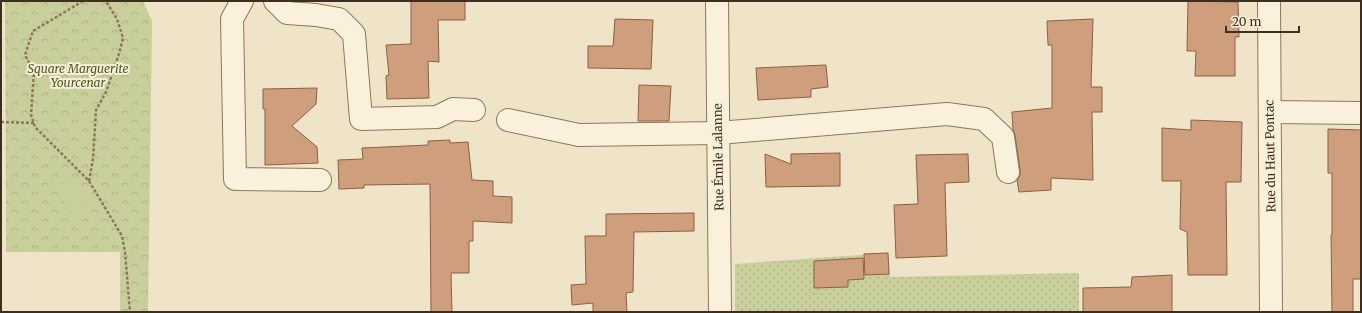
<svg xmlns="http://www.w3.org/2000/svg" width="1362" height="313" font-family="Merriweather,serif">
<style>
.forest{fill:url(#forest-crowns)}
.garden{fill:url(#garden-dots)}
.pitch{fill:#c9cf9b}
.building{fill:#cf9f7d;stroke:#8d5f41}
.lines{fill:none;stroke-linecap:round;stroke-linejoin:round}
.minor-casing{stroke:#8d765c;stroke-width:24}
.path{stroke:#8d765c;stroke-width:2.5;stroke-dasharray:3 2;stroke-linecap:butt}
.minor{stroke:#faf1dc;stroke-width:22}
.labels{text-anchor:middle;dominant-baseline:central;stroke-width:4;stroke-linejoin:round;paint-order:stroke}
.park-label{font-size:12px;font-style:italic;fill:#4d5a26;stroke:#f7eed8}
.street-label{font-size:12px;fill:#3d2e20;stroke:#f7eed8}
</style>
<defs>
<pattern id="forest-crowns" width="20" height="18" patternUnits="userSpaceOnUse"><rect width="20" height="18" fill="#c9cf9b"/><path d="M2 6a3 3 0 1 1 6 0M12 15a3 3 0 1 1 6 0" fill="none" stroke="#aeb285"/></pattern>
<pattern id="garden-dots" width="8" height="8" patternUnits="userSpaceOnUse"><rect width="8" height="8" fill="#c9cf9b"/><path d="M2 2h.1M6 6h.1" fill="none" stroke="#aeb285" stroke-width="1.8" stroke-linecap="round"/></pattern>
</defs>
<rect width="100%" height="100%" fill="#f0e4c8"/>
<path class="forest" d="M5,1h138l9,20 -4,291h-28v-60h-114z"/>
<path class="garden" d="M888,253l2,24 189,-4v39h-344v-48z"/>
<path class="pitch" d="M71,179l21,30 -15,11 -21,-32z"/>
<g class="building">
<path d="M411,1h54v19h-27l1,42 -11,-1 1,37 -42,1 -1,-23 3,-1 -3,-30 25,-1z"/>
<path d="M1188,1l50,1 1,35h-4v39h-40l1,-25h-9z"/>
<path d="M615,19l38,1 -2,49 -63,-1v-22h25z"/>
<path d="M1093,19l-2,68h11v25h-10l1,68 -42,-2v12l-32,2 -2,-12 3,-4v-6l-5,-35 -2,-5 -1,-18 40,-4v-63h-4l-1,-24z"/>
<path d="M826,65l2,22 -17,2v8l-53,3 -2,-32z"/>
<path d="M639,85l32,1 -2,35h-31z"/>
<path d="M317,88l-1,16 -24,22 25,21 1,16 -53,2v-56h-2v-20z"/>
<path d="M1191,120l51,2 -1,60h-15l1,93h-39l-1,-43 -7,-3 1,-48h-19v-53l29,2z"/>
<path d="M1328,129l33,1v149h-8v33h-21l-1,-77h1v-62h-4z"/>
<path d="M450,140v3l18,-1 4,38 21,1v15l19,1v26l-39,-2v20h-4v32h-18l1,39h-21l-1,-128 -66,1v3l-25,1 -1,-29 25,-1 -1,-11 66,-3v-4z"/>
<path d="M840,153v33l-74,1 -1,-33 26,10v-10z"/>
<path d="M968,154l1,28 -24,1 2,73 -51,2 -2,-53 24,-1 -2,-49z"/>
<path d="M694,213v18l-60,1 -1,60 -7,1 1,19h-34v-9l-21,2 -1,-20 15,-1 -1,-48h21v-22z"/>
<path d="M888,253l1,21 -24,1 -1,-21z"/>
<path d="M863,258l1,21 -16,1v7l-34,1v-27z"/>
<path d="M1172,275v37h-89v-24l48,-1 1,-10z"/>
</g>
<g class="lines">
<defs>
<g id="minor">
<path d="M242,1l-10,18 3,160 85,1"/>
<path d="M275,1l12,12 29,2 23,4 15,15 7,85 76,-2 16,-8 21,1"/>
<path d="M717,1l3,311"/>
<path d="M1269,1l2,311"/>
<path d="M1270,112l91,1"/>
<path d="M508,120l71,15 139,-2 229,-19 37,5 19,18 5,35"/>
</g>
</defs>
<use href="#minor" class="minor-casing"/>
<g class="path">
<path d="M83,1l-50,30 -8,24 9,17 -3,43 4,12 54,54 33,55 3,16 5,60"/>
<path d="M1,122l33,1"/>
<path d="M89,181l4,-22 3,-49 10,-18 13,-38 4,-16 -6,-19 -11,-18"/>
</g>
<use href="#minor" class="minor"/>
</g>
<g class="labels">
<g class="park-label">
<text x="78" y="68">Square Marguerite<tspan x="78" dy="14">Yourcenar</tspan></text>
</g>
<g class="street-label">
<text transform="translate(1270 156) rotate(-91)">Rue du Haut Pontac</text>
<text transform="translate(718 157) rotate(-91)">Rue Émile Lalanne</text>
</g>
</g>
<rect width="1362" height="313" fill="none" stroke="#3d2e20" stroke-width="4"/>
<path d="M1226 26v6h73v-6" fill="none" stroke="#3d2e20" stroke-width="2"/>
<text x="1232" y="26" font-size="12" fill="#3d2e20" stroke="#f7eed8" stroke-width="3" paint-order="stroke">20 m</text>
</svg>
